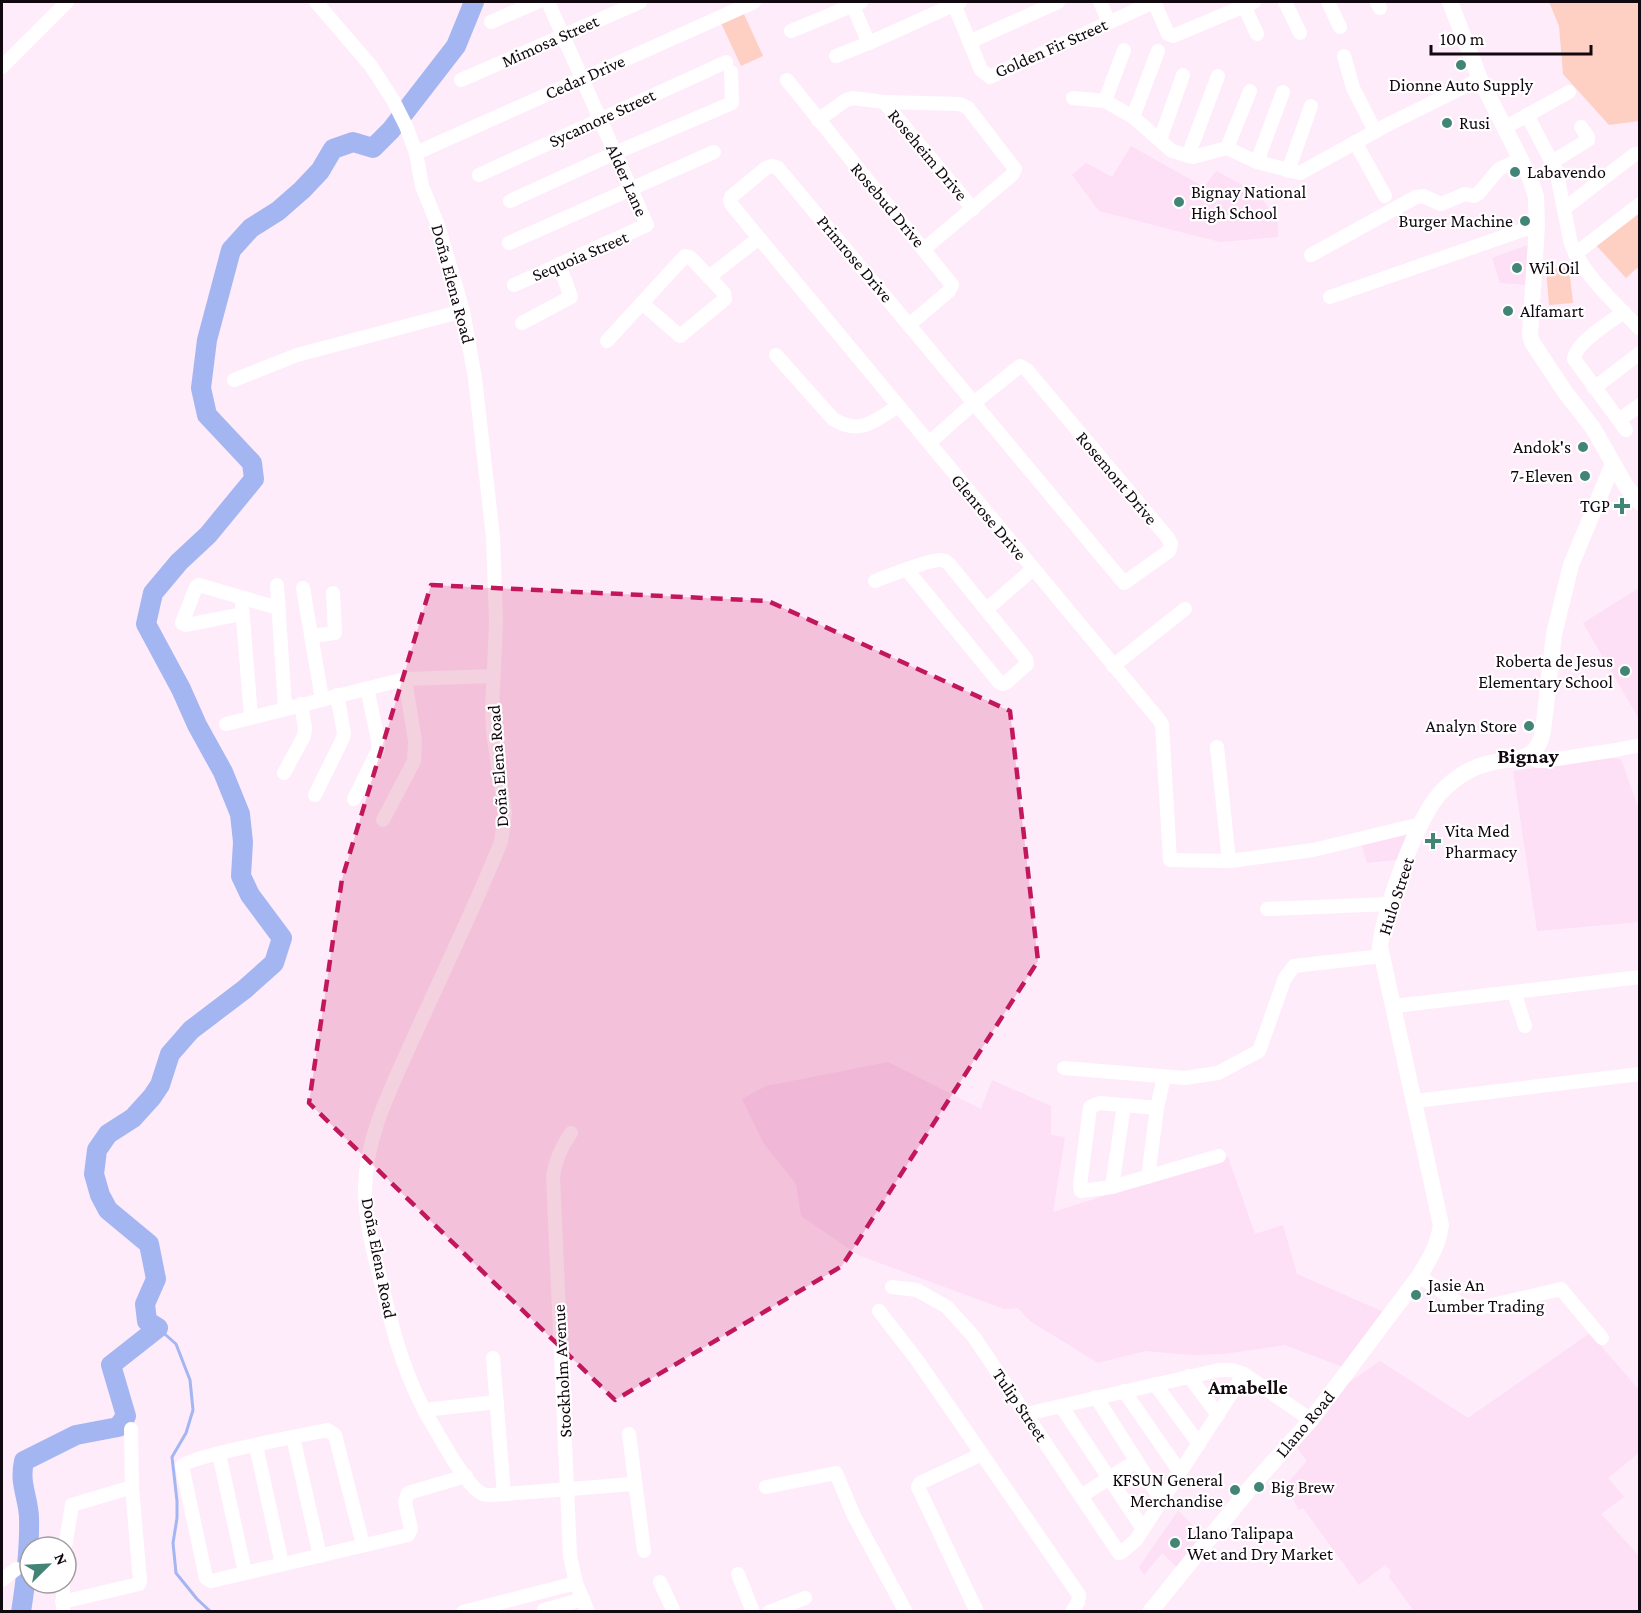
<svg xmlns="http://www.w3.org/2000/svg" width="1641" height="1613" font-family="'Crimson Pro',serif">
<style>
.built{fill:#fddff6}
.green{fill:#fed0c3}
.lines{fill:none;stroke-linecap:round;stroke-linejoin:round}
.stream{stroke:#a4b6f2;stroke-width:3}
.river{stroke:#a4b6f2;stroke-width:20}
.minor{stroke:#fff;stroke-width:14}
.major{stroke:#fff;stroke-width:16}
.marked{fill:#c2185b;fill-opacity:0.2;stroke:#c2185b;stroke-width:4.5;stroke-dasharray:12 8;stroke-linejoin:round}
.poi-dot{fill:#428577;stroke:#fff;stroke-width:2}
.labels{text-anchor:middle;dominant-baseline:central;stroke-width:4.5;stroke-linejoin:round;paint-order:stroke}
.street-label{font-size:18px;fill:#120810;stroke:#fff}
.poi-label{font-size:18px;fill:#120810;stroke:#fff;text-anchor:start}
.neighbourhood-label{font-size:20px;font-weight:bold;fill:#120810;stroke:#fff}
.quarter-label{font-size:21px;font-weight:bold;fill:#120810;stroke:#fff}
</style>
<rect width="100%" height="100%" fill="#ffecfa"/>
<g class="built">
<path d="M1131,146l73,41 12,-16 43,23 19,29v14l-58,5 -121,-31 -27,-36 14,-12 26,14z"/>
<path d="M1528,245l-2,40 -26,-2 -8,-25z"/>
<path d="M1639,588v131l-56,-96z"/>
<path d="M1612,758l9,1 18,51v112l-102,9 -24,-160z"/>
<path d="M1413,830l-9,29 -37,4 -6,-20z"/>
<path d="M888,1062l93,47 11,-29 59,26v29l14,2 -12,75 175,-55 27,77 28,-9 14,49 89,39 -43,54 -58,-22 -61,9 -33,1 -46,-4 -47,12 -68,-42 -12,-13 -14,1 -146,-54 -57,-39 -5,-32 -32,-40 -22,-45 24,-13z"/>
<path d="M1590,1333l49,57v63l-31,25 16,19 -23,17 38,42v55h-225l-25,-34 2,-6 -6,-6 -26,20 -56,-77 -4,2 -14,-24 22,-25 -12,-16 45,-56 40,-28 88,57z"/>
<path d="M1178,1511l24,23 -25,33 -15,-14 -18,22 -5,-8z"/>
</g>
<g class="green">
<path d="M1549,2h90v119l-30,4 -46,-51 -4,-48z"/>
<path d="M743,12l20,44 -22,10 -20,-43z"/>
<path d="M1639,209v62l-2,-3 -11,10 -31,-34z"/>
<path d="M1569,267l4,36 -24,2 -3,-36z"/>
</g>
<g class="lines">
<path class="stream" d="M158,1328l18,16 14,36 3,30 -7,23 -14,24 5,44v17l-4,25 3,30 21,26 14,13"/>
<path class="river" d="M21,1612c5,-32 9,-63 8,-95 -1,-21 -10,-33 -5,-56l52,-26 42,-8 8,-11 -15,-51 47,-37 -11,-7 -2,-17 11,-25 -7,-35 -41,-34 -8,-15 -6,-21 3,-24 11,-16 25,-16 19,-21 8,-12 10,-31 21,-24 54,-41 29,-26 8,-25 -32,-43 -9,-19 2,-34 -3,-28 -17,-42 -26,-47 -16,-36 -35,-65 7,-31 26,-31 29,-27 46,-56 -2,-16 -45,-48 -6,-27 6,-48 24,-90 20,-22 27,-17 24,-21 18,-19 13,-22 20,-7 20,6 18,-18 65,-84 18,-44"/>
<g class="minor">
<path d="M316,2l55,64 22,34 13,26 10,27 6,33 17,42 24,83 12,67 18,159 3,85 -4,89 1,21 12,81 -4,29c-27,67 -59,132 -89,199 -21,47 -47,97 -47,150 0,36 12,73 20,107 10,41 22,82 43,119 13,21 33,61 51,75 4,3 8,3 13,3l142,-11"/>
<path d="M851,2l18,41"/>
<path d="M1100,2l9,20"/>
<path d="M1285,2l15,31"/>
<path d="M1328,2l12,25"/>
<path d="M1377,2l3,6"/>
<path d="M954,4l27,66 9,7 164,-75 14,32 5,2 81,-34"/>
<path d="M1244,6l13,28"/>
<path d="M491,22l46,-20"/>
<path d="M791,31l70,-29"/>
<path d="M969,42l89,-40"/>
<path d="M836,56l33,-13 91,-41"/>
<path d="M1344,56l9,32 22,43"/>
<path d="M2,67l65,-65"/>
<path d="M461,80l179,-78"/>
<path d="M787,80l165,205 -3,6 -39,33"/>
<path d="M1073,98l32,3 28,16 39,34 21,6 34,-9 30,14 43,11 85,-47 95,-47"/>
<path d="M1105,101l19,-51"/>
<path d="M884,102l89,107"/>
<path d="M1527,115l29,55 15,74c14,33 44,59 69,85"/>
<path d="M1133,117l25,-66"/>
<path d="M818,120l28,-20 7,-2 31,4 76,2 8,4 47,61 -3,6 -88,74"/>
<path d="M1513,123l56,-31"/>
<path d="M1160,140l23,-65"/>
<path d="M1355,142l30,54"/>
<path d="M1227,148l23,-57"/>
<path d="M416,153l338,-151"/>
<path d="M1188,156l30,-80"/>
<path d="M1257,162l26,-70"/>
<path d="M1552,162l36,-22v-3l-7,-10"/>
<path d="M1288,171l23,-65"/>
<path d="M479,175l247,-113"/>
<path d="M510,201l105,-48 117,-50 -1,-31"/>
<path d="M1565,208l70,-54 5,-1"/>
<path d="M509,243l205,-91"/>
<path d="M1575,254l65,-50"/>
<path d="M1311,255l105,-58 7,-1 18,8 24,-10 9,2 4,-2 21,-25 22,-10"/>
<path d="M514,285l133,-60 -99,-223"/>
<path d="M1330,297l207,-72"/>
<path d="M643,304l37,32 45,-37 -1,-6 -15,-16"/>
<path d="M1624,312c-14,10 -49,31 -50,47l52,71"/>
<path d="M522,323l49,-26 -12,-33"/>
<path d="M607,341l78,-85 6,2 18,19 50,-39"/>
<path d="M776,355l57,64c27,17 42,2 65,-13"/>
<path d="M234,380l63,-25 166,-44"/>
<path d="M1594,388l46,-35"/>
<path d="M1619,420l21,-15"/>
<path d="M929,443l46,-41 45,-36 7,4 141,168 3,6 -2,7 -45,32 -346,-415 -6,-2 -6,2 -35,29 -1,3 1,4 28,34 401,483 2,4 8,135 59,1 84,-11 108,-26"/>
<path d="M875,581c13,-5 55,-22 66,-21 5,1 6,2 9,5l76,94 1,5 -20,18 -4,2 -4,-2 -92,-112"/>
<path d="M277,585l8,123"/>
<path d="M303,588l19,111"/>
<path d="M242,606l9,111"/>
<path d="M987,609l46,-40"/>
<path d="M242,614l-56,11 -4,-2 14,-36 3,-2 79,23"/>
<path d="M311,636l24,-3 -2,-40"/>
<path d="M1113,666l72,-57"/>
<path d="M226,724l179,-45 89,-3"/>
<path d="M1217,747l12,114"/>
<path d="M1529,756l9,5h6l72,-11 24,-5"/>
<path d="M284,773l20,-37 1,-8 -4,-24"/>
<path d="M315,795l28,-57 1,-5 -7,-38"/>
<path d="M354,799l24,-49v-10l-11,-52"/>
<path d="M383,820l31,-59 1,-20 -10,-62"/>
<path d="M1267,909l123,-5"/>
<path d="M1514,992l11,34"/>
<path d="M1394,1006l246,-29"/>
<path d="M1064,1068l121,10 33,-5 41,-22 26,-73 9,-12 88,-10"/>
<path d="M1415,1101l225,-27"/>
<path d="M1157,1108l-57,-5 -10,4 -10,78 1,6 31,-4 107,-31"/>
<path d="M571,1133c-10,14 -16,27 -18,44l17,379 6,27 12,29"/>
<path d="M1148,1177l9,-69 7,-31"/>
<path d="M1112,1187l12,-82"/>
<path d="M1419,1276l44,30 16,2 82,-19 41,49"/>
<path d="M892,1287l25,3 30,17 27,30 145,216 3,-1 14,-12 108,-166"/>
<path d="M879,1311l38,49 162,235 -1,7 -6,10"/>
<path d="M493,1358l11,136"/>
<path d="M1189,1376l29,39"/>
<path d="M1155,1384l44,60"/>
<path d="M1124,1391l56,81"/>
<path d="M1096,1397l66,104"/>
<path d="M1061,1406l82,123"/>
<path d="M424,1410l73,-8"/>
<path d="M1026,1414l193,-44h13l12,4 67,46"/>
<path d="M629,1434l15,117"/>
<path d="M293,1437l27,119"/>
<path d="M256,1446l26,118"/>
<path d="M219,1454l26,118"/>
<path d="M766,1487l70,-14 18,43 52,96"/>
<path d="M1081,1496l55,-35"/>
<path d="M363,1545l-28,-110 -8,-5c-22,5 -134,25 -145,36l24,112 5,3 197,-46 3,-6 -6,-27 3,-9 58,-17"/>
<path d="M65,1547l7,-42 60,-18"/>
<path d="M738,1574l15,38"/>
<path d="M2,1580l14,-11"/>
<path d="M660,1582l14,30"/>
<path d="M62,1602l77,-18 1,-3 -8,-94 -1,-58"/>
<path d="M544,1610l39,-11"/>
<path d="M63,1611v-28"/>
<path d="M463,1612l113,-29"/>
<path d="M769,1612l36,-14"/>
<path d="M977,1612l-59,-125 2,-4 62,-29"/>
</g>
<g class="major">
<path d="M1450,2l30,77 50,99 6,19 1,28 -7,110 2,7 33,50 28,36 33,58 14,17"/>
<path d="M1150,1612l105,-130 56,-62 108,-144c11,-17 19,-31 22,-51l-61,-278c3,-35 38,-133 63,-157 11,-11 27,-22 43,-26 26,-8 50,2 57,-33l11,-97 17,-69 42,-101"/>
</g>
</g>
<path class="marked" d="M431,585l337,16 242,110 28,250 -196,305 -227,134 -306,-297 33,-224z"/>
<g class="poi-dot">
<circle cx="1461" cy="65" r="6"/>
<circle cx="1447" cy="123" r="6"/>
<circle cx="1515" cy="172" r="6"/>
<circle cx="1179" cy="202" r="6"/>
<circle cx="1525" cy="221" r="6"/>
<circle cx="1517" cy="268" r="6"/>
<circle cx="1508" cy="311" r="6"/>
<circle cx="1583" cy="447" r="6"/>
<circle cx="1585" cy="476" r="6"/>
<path d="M1619 497h6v6h6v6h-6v6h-6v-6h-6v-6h6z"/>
<circle cx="1625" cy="671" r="6"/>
<circle cx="1529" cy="726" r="6"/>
<path d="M1430 832h6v6h6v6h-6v6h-6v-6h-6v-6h6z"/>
<circle cx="1416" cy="1295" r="6"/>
<circle cx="1259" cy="1487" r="6"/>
<circle cx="1235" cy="1490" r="6"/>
<circle cx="1175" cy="1543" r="6"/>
</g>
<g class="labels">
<g class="street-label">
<text transform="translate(550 41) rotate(-24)">Mimosa Street</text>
<text transform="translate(1051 48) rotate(-24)">Golden Fir Street</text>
<text transform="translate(585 77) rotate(-24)">Cedar Drive</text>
<text transform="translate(602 118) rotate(-25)">Sycamore Street</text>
<text transform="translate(928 155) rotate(50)">Roseheim Drive</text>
<text transform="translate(627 180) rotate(66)">Alder Lane</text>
<text transform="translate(888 205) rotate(50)">Rosebud Drive</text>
<text transform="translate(580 256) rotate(-23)">Sequoia Street</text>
<text transform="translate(855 259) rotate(50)">Primrose Drive</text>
<text transform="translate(453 284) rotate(75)">Doña Elena Road</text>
<text transform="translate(1117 478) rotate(50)">Rosemont Drive</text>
<text transform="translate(989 517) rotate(50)">Glenrose Drive</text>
<text transform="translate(498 766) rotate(-94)">Doña Elena Road</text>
<text transform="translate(1396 896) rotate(-72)">Hulo Street</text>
<text transform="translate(379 1258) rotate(79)">Doña Elena Road</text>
<text transform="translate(562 1371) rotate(-93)">Stockholm Avenue</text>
<text transform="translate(1020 1405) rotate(56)">Tulip Street</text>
<text transform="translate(1305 1424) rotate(-50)">Llano Road</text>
</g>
<g class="poi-label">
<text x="1461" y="85" text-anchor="middle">Dionne Auto Supply</text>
<text x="1459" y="123">Rusi</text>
<text x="1527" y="172">Labavendo</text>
<text x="1191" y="192">Bignay National<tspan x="1191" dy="21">High School</tspan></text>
<text x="1513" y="221" text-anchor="end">Burger Machine</text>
<text x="1529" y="268">Wil Oil</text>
<text x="1520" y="311">Alfamart</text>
<text x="1571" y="447" text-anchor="end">Andok's</text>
<text x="1573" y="476" text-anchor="end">7-Eleven</text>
<text x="1610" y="506" text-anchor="end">TGP</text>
<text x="1613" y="661" text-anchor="end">Roberta de Jesus<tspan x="1613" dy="21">Elementary School</tspan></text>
<text x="1517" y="726" text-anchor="end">Analyn Store</text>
<text x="1445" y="831">Vita Med<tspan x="1445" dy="21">Pharmacy</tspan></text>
<text x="1428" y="1285">Jasie An<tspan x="1428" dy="21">Lumber Trading</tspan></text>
<text x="1223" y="1480" text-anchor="end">KFSUN General<tspan x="1223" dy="21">Merchandise</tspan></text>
<text x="1271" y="1487">Big Brew</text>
<text x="1187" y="1533">Llano Talipapa<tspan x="1187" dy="21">Wet and Dry Market</tspan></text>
</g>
<g class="neighbourhood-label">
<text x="1248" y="1387">Amabelle</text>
</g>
<g class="quarter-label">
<text x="1528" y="756">Bignay</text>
</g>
</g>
<rect width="1641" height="1613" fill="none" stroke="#120810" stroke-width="6"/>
<g transform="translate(48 1565) rotate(66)"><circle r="28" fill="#ffffff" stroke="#a09c9f" stroke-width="1.5"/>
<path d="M0-4.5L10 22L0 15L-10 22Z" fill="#428577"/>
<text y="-9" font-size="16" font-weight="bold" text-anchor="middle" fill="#120810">N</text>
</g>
<path d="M1431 45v9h160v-9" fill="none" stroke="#120810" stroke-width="3"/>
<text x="1440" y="45" font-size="18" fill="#120810" stroke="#ffffff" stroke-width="4.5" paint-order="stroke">100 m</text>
</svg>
